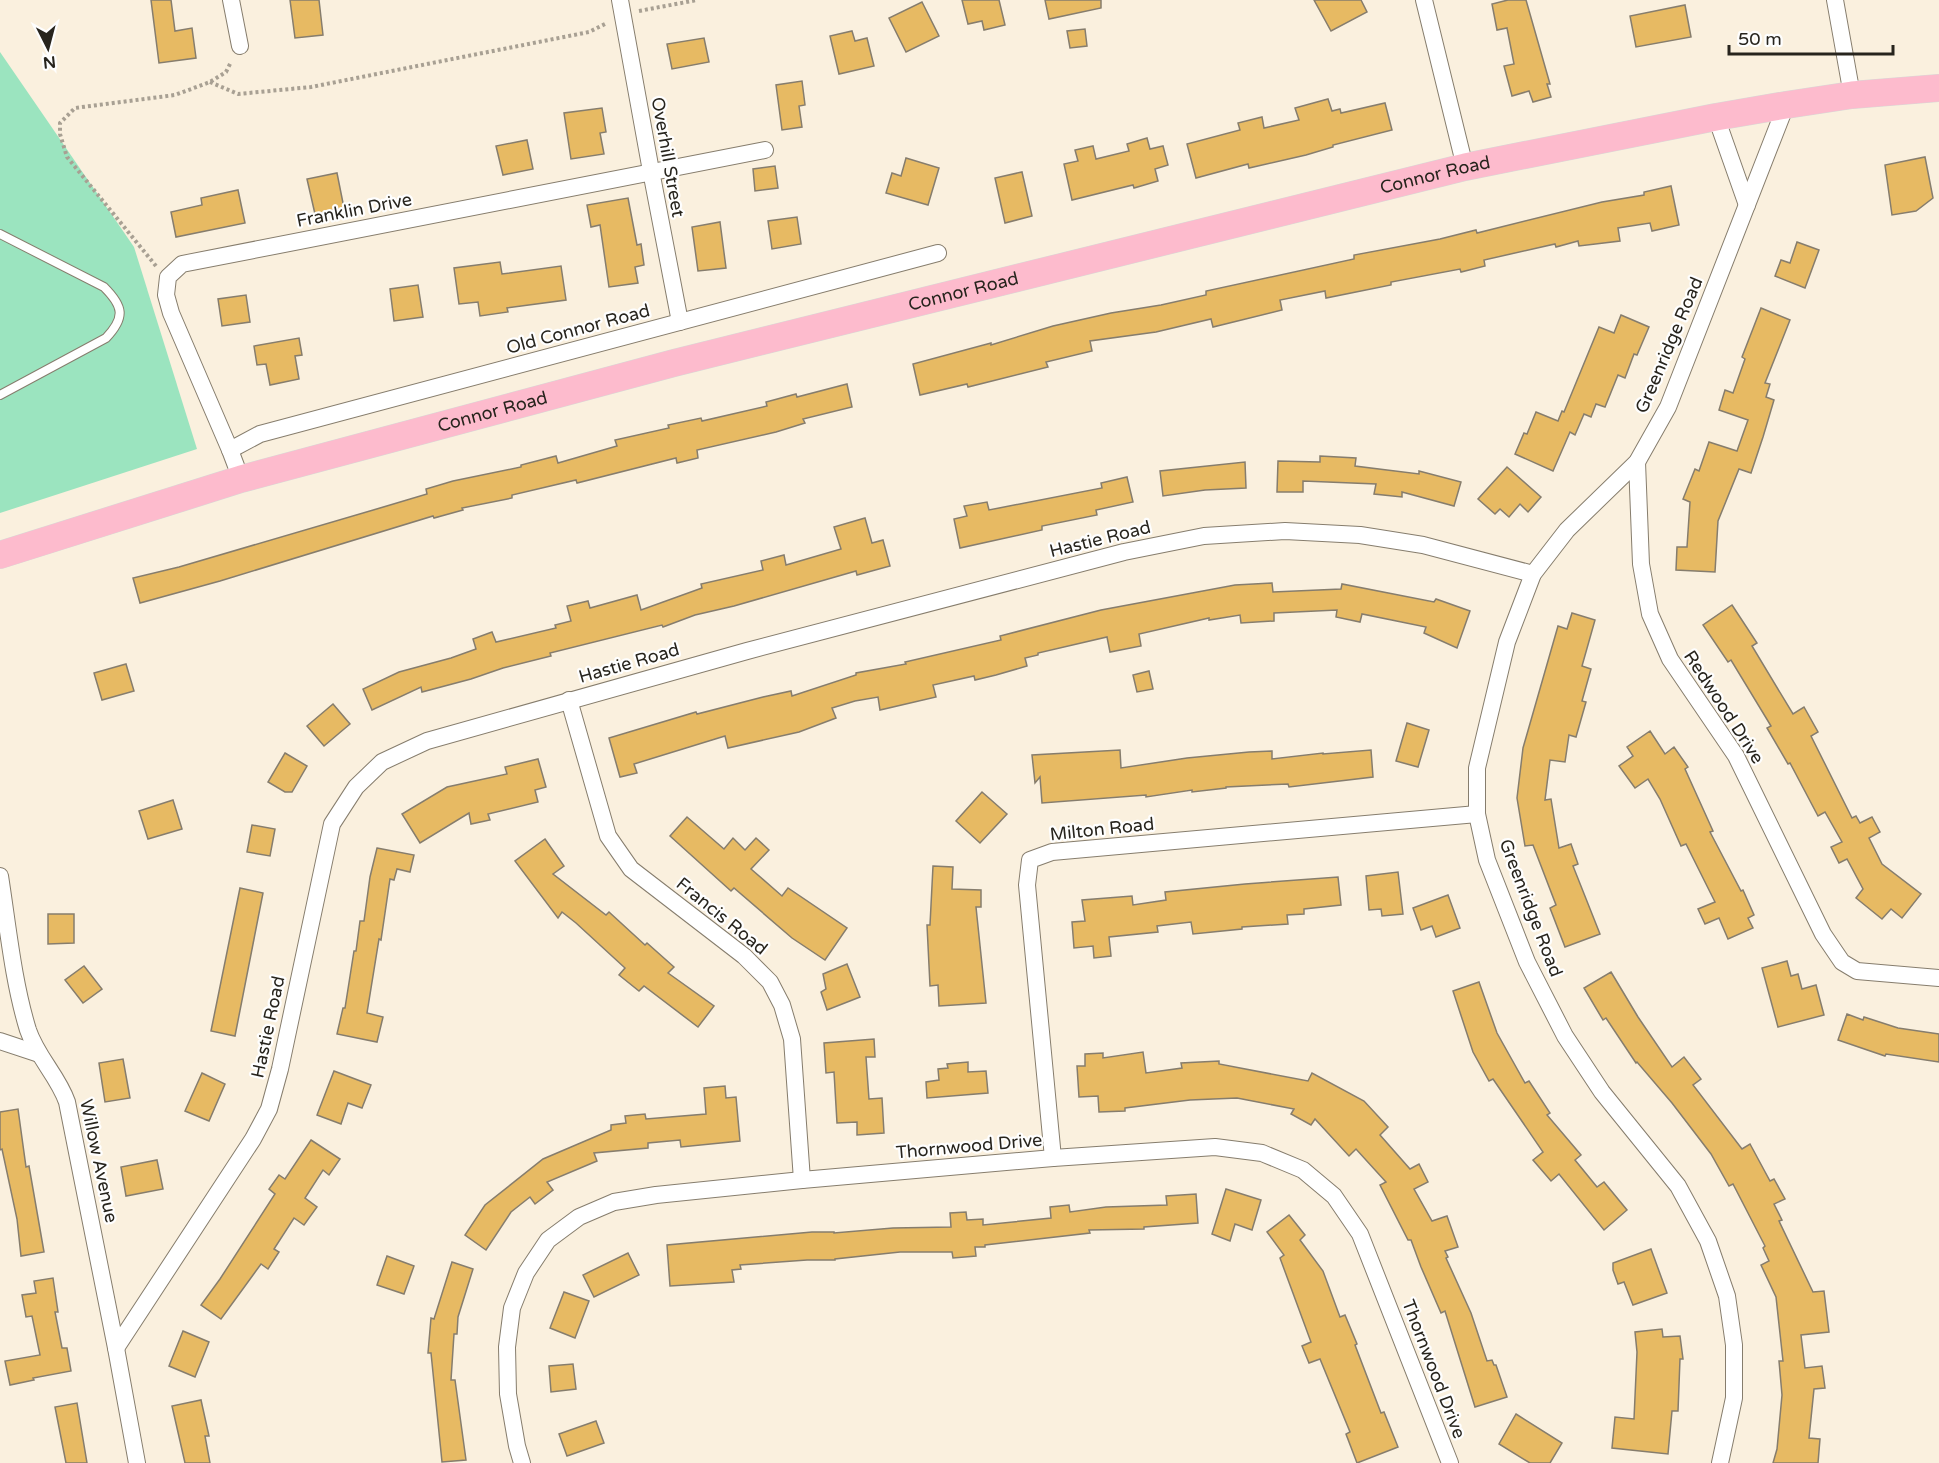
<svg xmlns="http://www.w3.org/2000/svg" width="1939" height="1463" font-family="'Varela Round',sans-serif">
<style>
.green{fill:#9be4bf}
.building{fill:#e7ba63;stroke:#867d6d;stroke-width:1.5}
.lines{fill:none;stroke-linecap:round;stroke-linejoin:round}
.service-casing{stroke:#867d6d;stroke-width:10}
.minor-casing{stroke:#867d6d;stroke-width:18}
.primary-casing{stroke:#d8d8d6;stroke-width:28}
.path{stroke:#a8a093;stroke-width:4;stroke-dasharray:3 3;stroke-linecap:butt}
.service{stroke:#fff;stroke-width:8}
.minor{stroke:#fff;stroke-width:16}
.primary{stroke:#fdbbcd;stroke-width:27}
.labels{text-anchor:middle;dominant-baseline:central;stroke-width:4.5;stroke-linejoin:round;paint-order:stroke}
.street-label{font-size:18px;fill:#27241d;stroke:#fefefe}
</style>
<rect width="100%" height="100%" fill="#faf0de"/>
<path class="green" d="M0,52l134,195 63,202 -197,64z"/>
<g class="building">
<path d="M151,0h20l4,31 17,-3 4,30 -37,5z"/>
<path d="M290,0h29l4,35 -28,3z"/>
<path d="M962,0h37l6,25 -21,5 -2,-9 -14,3z"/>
<path d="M1045,0h56v8l-52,11z"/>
<path d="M1314,0h47l6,12 -36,19z"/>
<path d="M1508,0h18l24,84h-3l4,13 -18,5 -4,-11 -17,5 -8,-30 10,-2 -7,-36 -10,2 -5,-26z"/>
<path d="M922,2l17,34 -33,16 -17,-34z"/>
<path d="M1685,5l6,32 -55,10 -6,-31z"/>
<path d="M1085,29l2,17 -17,2 -3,-17z"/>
<path d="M852,31l3,10 12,-3 7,28 -35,8 -9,-38z"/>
<path d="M704,38l5,24 -37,7 -5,-25z"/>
<path d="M802,81l3,24 -6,1 3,21 -20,3 -6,-45z"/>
<path d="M1328,99l4,12 8,-2 1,4 44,-10 7,27 -59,15v2l-27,8 -57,13 -1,-4 -52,14 -9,-34 53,-14 -2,-7 24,-6 2,11 35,-8 -4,-12z"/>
<path d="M602,108l4,24 -6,1 4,21 -33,5 -7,-46z"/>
<path d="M1147,138l3,11 13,-3 5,19 -13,4 3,12 -24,7 -1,-3 -61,15 -8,-36 14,-3 -3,-11 18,-4 3,13 33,-8 -2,-7z"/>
<path d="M527,140l6,29 -30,6 -7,-29z"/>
<path d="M1925,157l8,41 -17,13 -24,4 -7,-50z"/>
<path d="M906,158l33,10 -11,37 -42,-12 6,-20 9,3z"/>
<path d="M775,166l3,22 -23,3 -2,-22z"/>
<path d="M1022,172l10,44 -27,7 -10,-45z"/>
<path d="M337,173l7,35 -29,6 -8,-35z"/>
<path d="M1671,186l8,39 -27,6 -2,-8 -32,5 2,13 -41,5 -1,-5 -22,6 -1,-3 -71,16 1,6 -24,6 -1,-3 -69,13v3l-65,13 -1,-7 -45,9 2,10 -69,17 -2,-8 -55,13 -66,9 2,10 -46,11 2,5 -80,20 -1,-3 -47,11 -7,-31 78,-21v2l62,-19 58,-13 50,-8 45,-10v-4l148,-32v-4l86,-16 36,-9 1,3 125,-31 42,-7v-3z"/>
<path d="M238,190l7,33 -69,14 -5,-25 31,-7 -1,-7z"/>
<path d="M628,198l9,47 4,-1 3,21 -9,2 3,16 -29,4 -9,-62 -9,2 -4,-22z"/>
<path d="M797,217l4,27 -29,5 -4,-28z"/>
<path d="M720,222l6,46 -28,3 -6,-44z"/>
<path d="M1797,242l22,8 -14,38 -30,-12 6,-16 9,3z"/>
<path d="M500,262l2,12 59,-8 5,34 -59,8 1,4 -28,4 -2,-14 -19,2 -5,-36z"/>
<path d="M418,285l5,32 -29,4 -4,-32z"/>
<path d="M246,295l4,27 -28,4 -4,-27z"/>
<path d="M1761,308l29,12 -25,63 5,1 -4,13 8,3 -11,37 -12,36 -12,-4 -21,52 -3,51 -39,-2 1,-23h10l3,-45 -7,-3 12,-30 4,2 10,-29 28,9 11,-31 -29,-10 6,-20 8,3 12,-34 -3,-2z"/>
<path d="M1621,315l28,12 -12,28 -3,-1 -9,24 -7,-3 -13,32 -9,-3 -5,13 -7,-3 -9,21 -5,-3 -17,39 -38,-17 9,-21 3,1 9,-22 22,9 4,-10 2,1 35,-85 15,6z"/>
<path d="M299,338l3,17 -7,1 4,23 -29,6 -4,-21 -9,1 -3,-19z"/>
<path d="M847,384l5,23 -49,12 2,4 -29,9 -79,18 1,8 -21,5 -1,-5 -99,25 -1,-3 -64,15v3l-50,10 1,2 -29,8 -1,-2 -213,65 -80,22 -7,-25 46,-11 201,-59 47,-14 -1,-5 27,-8 68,-14v-2l35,-9 2,7 59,-17 -2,-6 54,-12 -1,-3 33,-7 1,3 65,-15 -1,-4 30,-8 1,3z"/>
<path d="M1320,456l36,2 -1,8 64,8v-3l42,11 -7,24 -52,-14v5l-28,-3 2,-10 -73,-3v11h-26l1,-31 42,1z"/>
<path d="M1245,462l1,26 -41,2 -42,6 -3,-25z"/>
<path d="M1507,467l34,30 -13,15 -8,-8 -11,13 -9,-8 -5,5 -17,-15z"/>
<path d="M1127,477l6,25 -37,8 1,5 -55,11v4l-82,18 -6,-29 13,-3 -3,-10 23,-4 2,8 113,-22 -1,-5z"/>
<path d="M865,518l7,25 11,-3 7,26 -33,9 -1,-4 -122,35 -39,9 -32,12 -1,-2 -112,28 1,3 -48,12 -32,11 -49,13 -1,-5 -49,23 -9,-21 36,-17 52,-14 25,-9 -3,-10 19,-7 4,10 60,-14 -1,-3 16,-4 -4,-15 21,-5 2,7 47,-13 4,15 61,-22 -1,-4 62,-14 -2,-9 23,-6 2,10 55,-16 -7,-22z"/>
<path d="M1272,583l1,9 68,-3 1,-5 92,18 2,-3 34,12 -13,37 -33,-15 2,-6 -64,-13 -2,8 -24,-5 1,-7 -63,3v8l-33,2 -1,-8 -31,5v-2l-70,16 2,12 -31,6 -3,-15 -69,16v2l-13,3 2,8 -31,9 -21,5 -1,-4 -41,9 3,12 -56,13 -2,-13 -23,4 -23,7 4,10 -37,14 -71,16 -3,-12 -91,28 3,9 -17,4 -11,-39 87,-26 1,2 66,-17 28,-6 1,5 64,-21v-2l50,-9 -1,-2 96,-22 -1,-4 101,-26 134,-25z"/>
<path d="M1732,605l25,38 -5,3 41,68 11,-7 14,25 -7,4 41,82 4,-2 4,7 12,-6 8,15 -11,6 13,26 39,30 -19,24 -11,-9 -9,10 -26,-21 7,-9 -16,-30 -8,4 -8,-16 11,-5 -17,-30 -7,4 -28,-53 -2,1 -21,-36 4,-2 -40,-66 -3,2 -25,-37z"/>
<path d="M1572,613l23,7 -13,46 9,3 -9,32 4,1 -10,35 -7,-2 -4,27 -15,-2 -5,40 6,-1 8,49 12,-4 7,20 -5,2 27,68 -35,13 -15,-39 6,-3 -23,-60 -8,1 -8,-48 6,-50 35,-122 9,3z"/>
<path d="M126,664l8,27 -32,9 -8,-27z"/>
<path d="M1149,671l4,18 -16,3 -4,-17z"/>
<path d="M333,704l17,20 -26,22 -17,-20z"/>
<path d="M1407,723l22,7 -11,37 -22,-6z"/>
<path d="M1650,731l15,23 9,-7 14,20 -3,2 28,62 -3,1 31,59 2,-1 11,25 -6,3 5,10 -25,11 -9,-21 -14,6 -7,-15 17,-7 -29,-58 -5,2 -21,-47 -12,-20 -13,9 -16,-22 14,-10 -6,-9z"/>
<path d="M1120,750l1,18 66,-10 62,-6 23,-1v8l51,-6v1l48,-4 2,27 -84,10 -1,-3 -62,3v1l-34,4v-2l-46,7v-2l-104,8 -2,-26 -5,6 -3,-28z"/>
<path d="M285,753l22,13 -15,26h-7l-17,-10z"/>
<path d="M538,759l8,28 -11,3 3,12 -50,12 2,6 -19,4 -2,-11 -49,30 -18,-29 45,-27 60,-13 -2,-7z"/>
<path d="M982,792l25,22 -27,29 -24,-22z"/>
<path d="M173,800l9,29 -34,10 -9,-28z"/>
<path d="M687,817l37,32 9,-11 12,12 11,-12 13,12 -18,19 31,27 6,-8 59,40 -22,32 -33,-22 -58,-50 -3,3 -61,-55z"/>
<path d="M252,825l23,4 -5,27 -23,-4z"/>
<path d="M545,839l19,27 -11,8 53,41 3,-3 36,33 2,-2 27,24 -6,6 46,33 -16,21 -54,-41 -5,5 -20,-16 6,-7 -49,-45 -14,-11 -4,6 -43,-57z"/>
<path d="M377,848l37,7 -4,17 -13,-3 -3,11 -4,-1 -9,61 -2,-1 -12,74 16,4 -6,25 -40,-8 6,-26h2l9,-57h2l4,-30h4l6,-44z"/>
<path d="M933,866l20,1 -1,22 29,1v17h-5l10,96 -47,3 -1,-21 -8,1 -3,-61h3z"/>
<path d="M1398,872l5,42 -21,2 -1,-7 -12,1 -3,-34z"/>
<path d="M1338,877l3,28 -37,4v5l-17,1 1,9 -46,3v2l-49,5 -2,-12 -34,4 1,6 -49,5 2,19 -17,2 -1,-12 -19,2 -2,-26 13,-1 -3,-21 50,-4 1,9 33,-5 -1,-8 80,-8z"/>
<path d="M240,888l23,5 -28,143 -24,-5z"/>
<path d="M1448,895l12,33 -24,9 -4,-11 -11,4 -8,-22z"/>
<path d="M48,914h26v29l-26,1z"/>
<path d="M1787,961l4,15 7,-2 4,15 14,-4 8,30 -46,12 -16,-59z"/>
<path d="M847,964l13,33 -33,13 -6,-18 5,-3 -3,-15z"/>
<path d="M84,966l18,23 -19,14 -18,-23z"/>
<path d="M1611,972l27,45 34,50 12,-10 17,22 -8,6 49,64 8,-5 20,37 4,-2 11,20 -11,5 8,16 -3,1 34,71 11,-1 5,41 -28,3 4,33 17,-2 3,22 -11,1 -5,49 11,1 -2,24h-45l4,-14 5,-54 -3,-34h4l-7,-64 -15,-32 8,-4 -6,-13 2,-2 -32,-62 -4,2 -18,-32 -39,-51 -35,-41 -1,1 -30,-45 -3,2 -19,-32z"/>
<path d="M1479,982l18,51 28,50 4,-2 21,32 -3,2 34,40 -6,5 22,27 7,-5 23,28 -23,20 -45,-56 -8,7 -18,-21 10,-8 -50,-73 -4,2 -16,-29 -20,-61z"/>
<path d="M1847,1014l16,6 1,-3 34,11 41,6v28l-53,-8 -1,2 -47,-16z"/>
<path d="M874,1039l1,18h-9l3,42 13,-1 2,35 -27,2v-13l-20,1 -3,-51 -8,1 -2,-30z"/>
<path d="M1143,1052l3,21 36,-5 -1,-5 38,-2v3l89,17 4,-8 52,28 24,26 -8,8 30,34 9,-5 9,18 -14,7 18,32 15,-5 11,31 -13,4 3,6 -2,1 25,55 16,48 5,-1 2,5h2l11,32 -32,10 -30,-96 -4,2 -20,-46 -10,-27h-3l-28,-55 6,-3 -30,-33 -7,7 -34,-37 -4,6 -20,-11 3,-5 -57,-11 -47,2 -65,8v3l-26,1 -1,-16 -19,1 -2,-31h8v-12l18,-1v5z"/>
<path d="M123,1059l7,39 -25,4 -6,-39z"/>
<path d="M968,1062v10l18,-1 2,22 -61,5 -1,-16 13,-2 -1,-11 10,-1 -1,-4z"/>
<path d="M334,1071l37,14 -9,23 -14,-5 -7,21 -24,-9z"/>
<path d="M202,1073l23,11 -16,37 -24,-10z"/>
<path d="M725,1086l1,12 10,-1 4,44 -59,6 -1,-7 -32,3v5l-54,5 3,8 -50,21 6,8 -18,14 -5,-7 -19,15 -25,38 -21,-15 20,-30 58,-46 68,-29v-5l15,-2 -1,-7 20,-2 1,5 60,-5 -2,-26z"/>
<path d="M18,1109l8,58 3,-1 15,86 -23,4 -4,-37 -15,-70 -2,1v-38z"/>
<path d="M311,1140l29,19 -11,16 -6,-5 -18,28 12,9 -13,18 -10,-7 -20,31 5,3 -11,17 -7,-5 -40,55 -20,-14 19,-26 55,-85 -6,-5 10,-14 6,4z"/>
<path d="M157,1160l6,29 -37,7 -5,-29z"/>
<path d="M1226,1189l35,11 -9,30 -17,-6 -5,17 -18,-7z"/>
<path d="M1196,1194l2,29 -54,4v2l-55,1 1,3 -105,12v2h-10l1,9 -23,2 -1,-6h-52l-65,7v1h-28l-67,5 1,4 -9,1 2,12 -64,4 -3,-41 145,-13h22v1l59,-5 58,-1 -1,-14 16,-1 1,8 16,-1v6l68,-7 -1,-11 19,-2 1,7 36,-5 61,-2 -1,-9z"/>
<path d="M1289,1215l16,20 -5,5 23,31 17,46 5,-2 12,29 -2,1 26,68 3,-1 14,35 -41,16 -11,-29 4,-2 -30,-73 -11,4 -7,-17 9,-4 -31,-84 4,-3 -17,-23z"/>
<path d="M1651,1249l16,44 -34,12 -9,-23 -6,2 -5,-14v-7z"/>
<path d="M628,1253l11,22 -45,22 -11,-22z"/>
<path d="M387,1256l27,10 -10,28 -27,-9z"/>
<path d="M452,1262l21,7 -15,48 -1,17h-3l-3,46h4l11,80 -24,2 -11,-109h-3l3,-35 3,1z"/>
<path d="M53,1278l5,34h-3l7,36h5l4,23 -38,7 1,2 -24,5 -5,-24 35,-6 -8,-39 -6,1 -4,-22 14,-2 -2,-12z"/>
<path d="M564,1292l25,9 -14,37 -25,-10z"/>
<path d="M1662,1329l1,8 17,-1 3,23h-3l-2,52h-6l-4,43 -56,-6 3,-31 19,2 3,-67 -2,-20z"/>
<path d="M183,1331l26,11 -14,35 -26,-11z"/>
<path d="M573,1364l3,25 -25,3 -2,-26z"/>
<path d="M201,1400l8,36h-4l5,27h-25l-13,-57z"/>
<path d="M77,1403l10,60h-21l-11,-56z"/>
<path d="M1516,1414l46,29 -12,20h-20l-31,-19z"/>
<path d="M596,1421l8,22 -37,13 -8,-22z"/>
</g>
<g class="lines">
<defs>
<path id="service" d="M0,234l104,53c19,19 22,30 2,51l-106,57"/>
<g id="minor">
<path d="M231,0l9,46"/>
<path d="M620,0l31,171 29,151"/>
<path d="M1424,0l41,167"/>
<path d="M1835,0l17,95"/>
<path d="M1716,117l31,88"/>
<path d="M230,450l30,-16 678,-181"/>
<path d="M1637,462l4,102 9,50 20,45 66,97 87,178 19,28 15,9 82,7"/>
<path d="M241,479l-11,-29 -59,-137 -5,-18 2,-18 14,-13 583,-114"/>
<path d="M569,700l39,136 23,33 113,87 26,26 12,23 10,34 10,141"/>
<path d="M0,876c8,51 13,105 28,154 9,27 30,46 39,72l49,246 21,115"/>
<path d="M0,1041l39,13"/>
<path d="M1053,1158l-26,-273 3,-25 22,-8 425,-38"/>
<path d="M116,1348l137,-209 16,-30 11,-40 52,-245 24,-37 26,-25 45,-21 320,-90 377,-99 80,-16 81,-5 75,4 63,10 110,29"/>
<path d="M522,1463l-5,-17 -9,-52 -1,-47 5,-39 14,-35 22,-33 31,-23 35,-15 42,-7 146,-15 251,-22 162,-11 47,6 41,17 31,26 26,38 90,229"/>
<path d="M1720,1463l14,-65v-53l-7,-49 -19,-55 -30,-55 -76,-94 -37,-56 -38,-74 -40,-102 -10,-46v-46l30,-126 26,-68 34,-44 70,-68 31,-55 118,-302"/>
</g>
<g id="primary">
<path id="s1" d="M0,555l241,-76 433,-116 791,-196 251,-50 70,-12 66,-10 87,-7"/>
</g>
</defs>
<use href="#service" class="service-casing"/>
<use href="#minor" class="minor-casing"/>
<use href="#primary" class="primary-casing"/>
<g class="path">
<path d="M639,11l58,-11"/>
<path d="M210,82l28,12 73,-7 278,-55 18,-9"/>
<path d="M156,266l-89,-109 -7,-23v-11l15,-15 100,-13 35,-13 16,-10 5,-10"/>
</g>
<use href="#service" class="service"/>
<use href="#minor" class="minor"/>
<use href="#primary" class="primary"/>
</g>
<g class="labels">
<g class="street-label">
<text transform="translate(668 157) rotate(80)">Overhill Street</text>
<text stroke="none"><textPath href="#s1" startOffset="1485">Connor Road</textPath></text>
<text transform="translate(354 210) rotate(-11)">Franklin Drive</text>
<text stroke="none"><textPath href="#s1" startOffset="999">Connor Road</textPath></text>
<text transform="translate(578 329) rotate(-15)">Old Connor Road</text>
<text transform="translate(1669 345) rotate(-67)">Greenridge Road</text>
<text stroke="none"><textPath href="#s1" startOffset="513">Connor Road</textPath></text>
<text transform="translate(1100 539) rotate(-14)">Hastie Road</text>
<text transform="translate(629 663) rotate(-16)">Hastie Road</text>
<text transform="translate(1724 707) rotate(57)">Redwood Drive</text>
<text transform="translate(1102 829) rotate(-6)">Milton Road</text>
<text transform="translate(1531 908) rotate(69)">Greenridge Road</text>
<text transform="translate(722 916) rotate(39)">Francis Road</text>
<text transform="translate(268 1027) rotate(-78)">Hastie Road</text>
<text transform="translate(969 1146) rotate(-5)">Thornwood Drive</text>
<text transform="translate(99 1161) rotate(78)">Willow Avenue</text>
<text transform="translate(1434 1369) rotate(69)">Thornwood Drive</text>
</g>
</g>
<g transform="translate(48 48) rotate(174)" stroke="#fefefe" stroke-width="4.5" paint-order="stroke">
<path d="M0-4.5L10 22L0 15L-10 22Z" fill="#27241d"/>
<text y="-9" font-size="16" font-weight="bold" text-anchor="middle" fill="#27241d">N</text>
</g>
<path d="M1729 45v9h164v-9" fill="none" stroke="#27241d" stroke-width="3"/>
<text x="1738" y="45" font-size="18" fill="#27241d" stroke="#fefefe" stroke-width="4.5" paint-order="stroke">50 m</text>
</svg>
